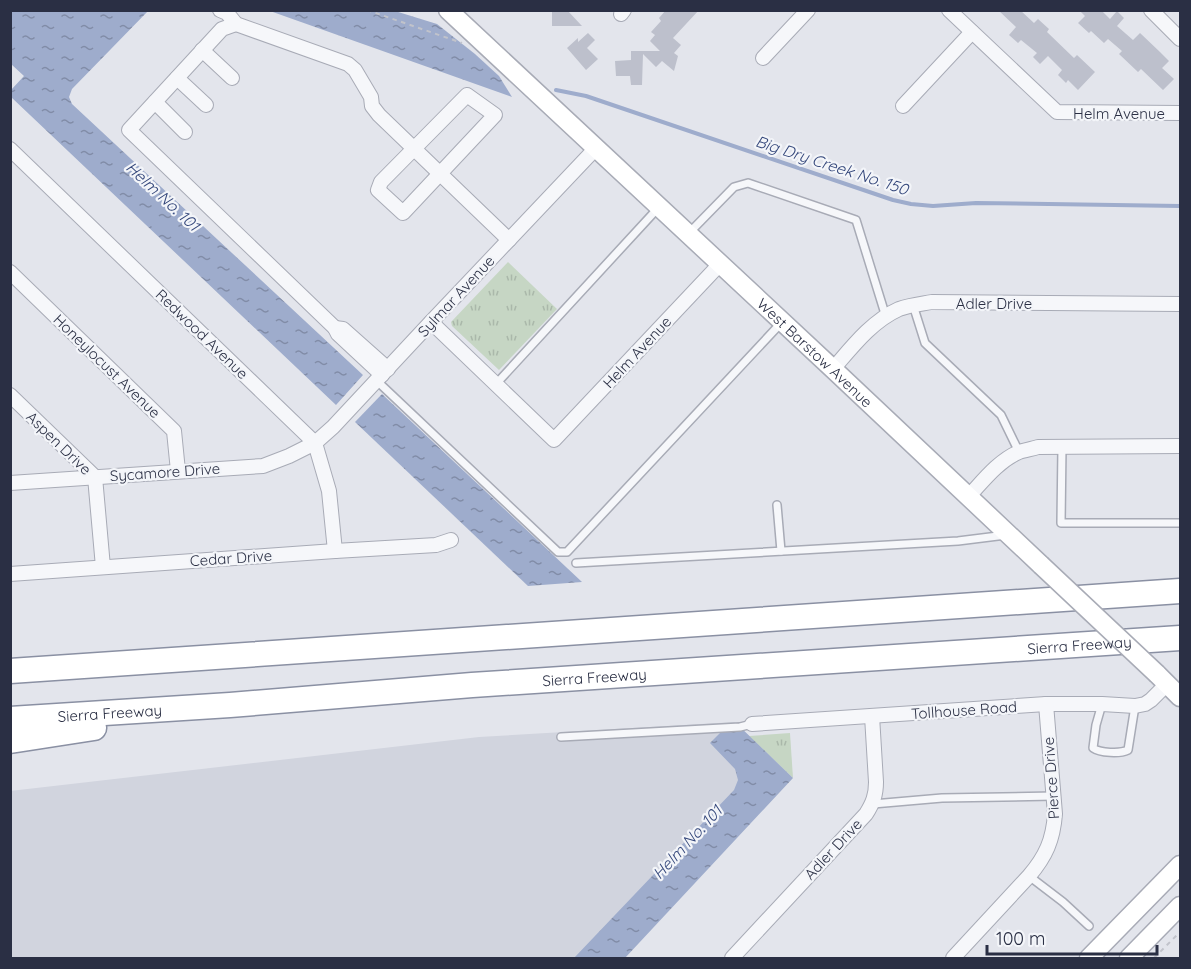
<svg xmlns="http://www.w3.org/2000/svg" width="1191" height="969" font-family="Quicksand,sans-serif">
<style>
.built{fill:#d1d4de}
.grass{fill:url(#grass-tufts)}
.water{fill:url(#water-ripples)}
.lines{fill:none;stroke-linecap:round;stroke-linejoin:round}
.stream{stroke:#9eaccc;stroke-width:4}
.building{fill:#bdc0cc}
.service-casing{stroke:#a8abb6;stroke-width:10}
.minor-casing{stroke:#a8abb6;stroke-width:16}
.secondary-casing{stroke:#a8abb6;stroke-width:21}
.motorway-casing{stroke:#8a90a3;stroke-width:27}
.path{stroke:#c1c3cb;stroke-width:2;stroke-dasharray:4.5 4.5;stroke-linecap:butt}
.service{stroke:#f6f7fa;stroke-width:7}
.minor{stroke:#f6f7fa;stroke-width:14}
.secondary{stroke:#fff;stroke-width:18}
.motorway{stroke:#fff;stroke-width:24}
.secondary-bridge-casing{stroke:#a8abb6;stroke-width:21;stroke-linecap:butt}
.secondary-bridge{stroke:#fff;stroke-width:18}
.labels{text-anchor:middle;dominant-baseline:central;stroke-width:4.5;stroke-linejoin:round;paint-order:stroke}
.street-label{font-size:15px;fill:#2a2f44;stroke:#f3f5f9}
.water-label{font-size:16px;font-style:italic;fill:#33467a;stroke:#f3f5f9}
</style>
<defs>
<pattern id="grass-tufts" width="24" height="20" patternUnits="userSpaceOnUse" patternTransform="scale(1.5)"><rect width="24" height="20" fill="#c6d6c4"/><path d="M3 7l-1-3M5 7V3M7 7l1-3M15 17l-1-3M17 17v-4M19 17l1-3" fill="none" stroke="#aab8aa"/></pattern>
<pattern id="water-ripples" width="26" height="14" patternUnits="userSpaceOnUse" patternTransform="scale(1.5)"><rect width="26" height="14" fill="#9eaccc"/><path d="M2 4q2-2 4 0t4 0M15 11q2-2 4 0t4 0" fill="none" stroke="#818ca7"/></pattern>
</defs>
<rect width="100%" height="100%" fill="#e3e5ec"/>
<path class="built" d="M735,722l12,15 43,41 -166,180h-613l-1,-167 469,-54z"/>
<g class="grass">
<path d="M508,262l49,47 -58,61 -47,-44 -1,-4z"/>
<path d="M790,733l3,45 -44,-42z"/>
</g>
<g class="water">
<path d="M11,10l137,1 -76,78 -3,8 3,7 291,271 -27,30 -325,-308v-7l13,-14 -13,-12z"/>
<path d="M270,11h125l42,13 38,30 24,22 13,21z"/>
<path d="M382,394l200,188 -54,4 -173,-164z"/>
<path d="M736,723l57,55 -168,180h-51l160,-168 4,-10 -3,-11 -25,-26 19,-19z"/>
</g>
<g class="lines">
<path class="stream" d="M556,90l30,6 307,104 18,4 22,2 43,-3 204,3"/>
</g>
<g class="building">
<path d="M552,10h15l15,16h-30z"/>
<path d="M666,10h33l-26,28 8,7 -7,8 4,3 -4,15 -12,-10 -6,6 -13,-13 -1,31h-11l-1,-9h-14l-1,-15 16,-1v-9h29l-10,-10 5,-6 -4,-3 10,-11 -2,-3z"/>
<path d="M998,10h22l14,13 4,-4 11,10 -2,3 27,26 3,-3 18,17 -17,18 -10,-10 -2,3 -8,-8 4,-5 -14,-14 -8,8 -7,-7 4,-4 -16,-13 -3,3 -9,-8 7,-8z"/>
<path d="M1079,10h22l9,9 7,-8 7,7 -7,8 16,14 7,-7 20,19 9,9 -7,7 12,11 -11,11 -22,-21 -3,3 -19,-18 3,-3 -14,-12 -4,4 -13,-12 -2,2 -11,-10 7,-7z"/>
<path d="M588,33l7,7 -8,8 11,11 -12,11 -19,-22 11,-10v4z"/>
</g>
<g class="lines">
<defs>
<g id="service">
<path d="M689,233l45,-46 14,-4 108,37 30,97"/>
<path d="M913,305l12,38 76,72 18,37"/>
<path d="M377,381l181,171h9l215,-230"/>
<path d="M496,384l163,-177"/>
<path d="M1062,447l-1,76h119"/>
<path d="M777,505l4,46"/>
<path d="M576,563l382,-22 48,-6"/>
<path d="M1102,704l-6,21 -3,23c7,5 27,6 35,2l7,-44"/>
<path d="M561,737l179,-10 12,-3"/>
<path d="M873,804l69,-6 112,-2"/>
<path d="M1029,876l34,26 26,24"/>
</g>
<g id="minor">
<path d="M220,10l7,3 9,11 112,40 7,6 16,27 1,9 7,9 130,125"/>
<path d="M949,10l108,102 123,1"/>
<path d="M1151,10l29,29"/>
<path d="M621,14l3,-4"/>
<path d="M236,24l-14,5 -93,101 206,198"/>
<path d="M202,50l30,28"/>
<path d="M763,58l45,-48"/>
<path d="M177,78l29,27"/>
<path d="M467,95l28,20 -92,98 -25,-23 3,-8z"/>
<path d="M155,102l30,30"/>
<path d="M903,106l69,-74"/>
<path d="M10,149l305,294 14,48 6,60"/>
<path d="M10,272l164,159 4,40"/>
<path d="M431,322l123,118 166,-176"/>
<path d="M833,369c19,-22 39,-48 66,-60 11,-4 22,-5 33,-7l248,2"/>
<path d="M382,375l-44,-41 -3,-6 8,1 45,40"/>
<path d="M10,395l85,82 8,90"/>
<path d="M10,483l253,-17 26,-10 26,-13 18,-16 98,-105 165,-174"/>
<path d="M968,497c15,-16 30,-36 51,-45 6,-2 13,-3 19,-5l142,-1"/>
<path d="M10,574l325,-23 101,-6 15,-5"/>
<path d="M752,724l294,-20h56l33,2 10,-2 6,-4 16,-16"/>
<path d="M732,958l134,-144c7,-11 10,-19 10,-32l-4,-66"/>
<path d="M953,958l76,-82c17,-20 24,-36 26,-62l-9,-110"/>
</g>
<g id="secondary">
<path id="s1" d="M448,10l385,359 208,196"/>
<path d="M1157,674l23,23"/>
<path d="M1089,958l91,-93"/>
<path d="M1129,958l51,-52"/>
</g>
<g id="motorway">
<path d="M10,671l1170,-80"/>
<path id="s2" d="M10,719l220,-14 242,-20 708,-47"/>
<path d="M10,741l84,-13"/>
</g>
</defs>
<use href="#service" class="service-casing"/>
<use href="#minor" class="minor-casing"/>
<use href="#secondary" class="secondary-casing"/>
<use href="#motorway" class="motorway-casing"/>
<g class="path">
<path d="M367,10l95,33"/>
<path d="M1154,958l26,-26"/>
</g>
<use href="#service" class="service"/>
<use href="#minor" class="minor"/>
<use href="#secondary" class="secondary"/>
<use href="#motorway" class="motorway"/>
<defs>
<path id="secondary-bridge" d="M1041,565l116,109"/>
</defs>
<use href="#secondary-bridge" class="secondary-bridge-casing"/>
<use href="#secondary-bridge" class="secondary-bridge"/>
</g>
<g class="labels">
<g class="street-label">
<text x="1119" y="113">Helm Avenue</text>
<text transform="translate(456 296) rotate(-47)">Sylmar Avenue</text>
<text x="994" y="303">Adler Drive</text>
<text transform="translate(202 334) rotate(44)">Redwood Avenue</text>
<text transform="translate(637 352) rotate(-47)">Helm Avenue</text>
<text stroke="none"><textPath href="#s1" startOffset="502">West Barstow Avenue</textPath></text>
<text transform="translate(107 366) rotate(44)">Honeylocust Avenue</text>
<text transform="translate(59 443) rotate(44)">Aspen Drive</text>
<text transform="translate(165 472) rotate(-4)">Sycamore Drive</text>
<text transform="translate(231 558) rotate(-4)">Cedar Drive</text>
<text stroke="none"><textPath href="#s2" startOffset="1072">Sierra Freeway</textPath></text>
<text stroke="none"><textPath href="#s2" startOffset="586">Sierra Freeway</textPath></text>
<text transform="translate(964 710) rotate(-4)">Tollhouse Road</text>
<text stroke="none"><textPath href="#s2" startOffset="100">Sierra Freeway</textPath></text>
<text transform="translate(1051 778) rotate(-94)">Pierce Drive</text>
<text transform="translate(833 849) rotate(-47)">Adler Drive</text>
</g>
<g class="water-label">
<text transform="translate(832 165) rotate(18)">Big Dry Creek No. 150</text>
<text transform="translate(163 196) rotate(43)">Helm No. 101</text>
<text transform="translate(687 842) rotate(-47)">Helm No. 101</text>
</g>
</g>
<rect width="1191" height="969" fill="none" stroke="#2a2f44" stroke-width="24"/>
<path d="M987 945v9h170v-9" fill="none" stroke="#2a2f44" stroke-width="3"/>
<text x="996" y="945" font-size="18" fill="#2a2f44" stroke="#f3f5f9" stroke-width="4.5" paint-order="stroke">100 m</text>
</svg>
